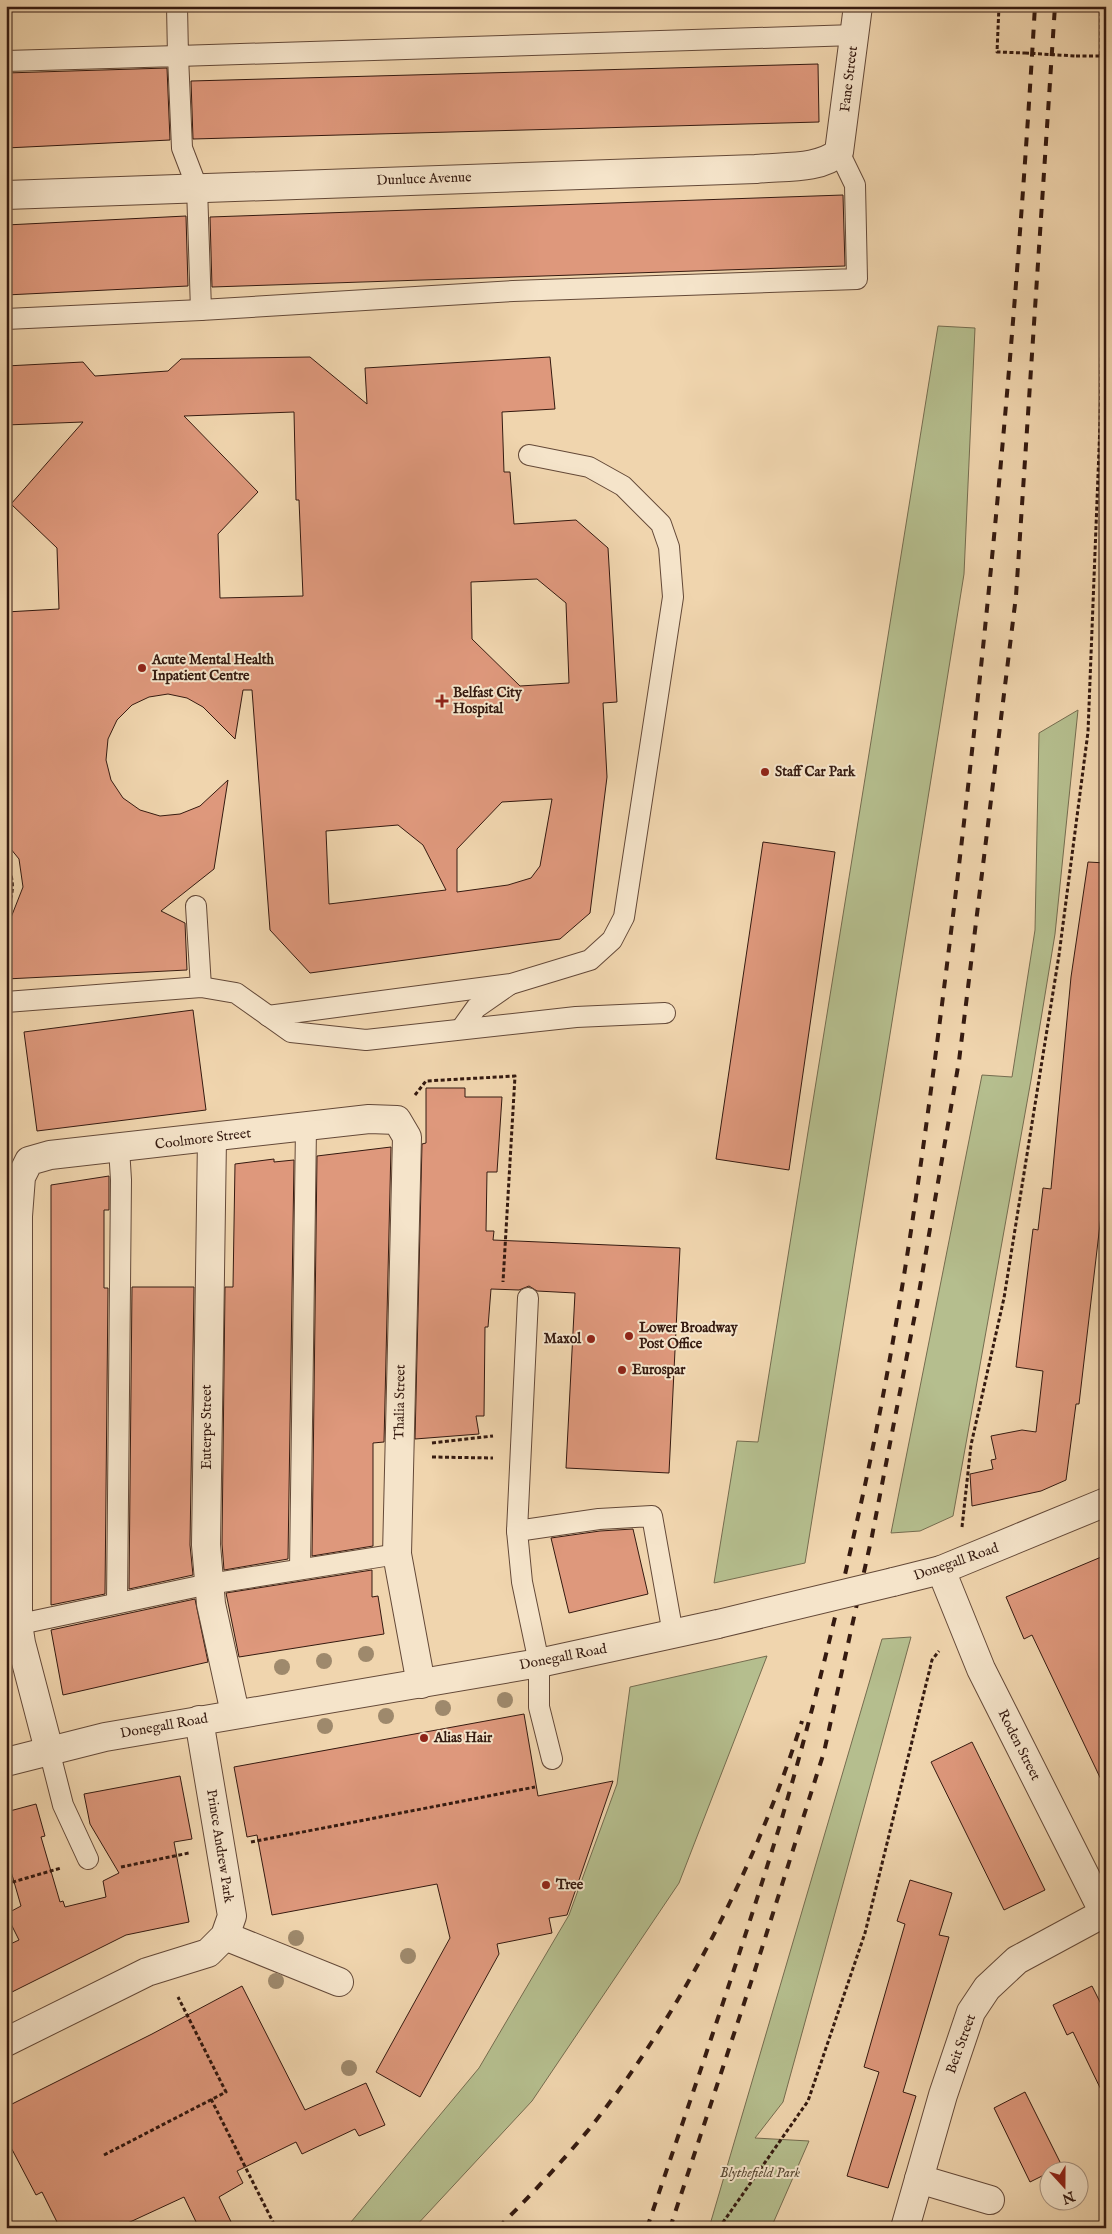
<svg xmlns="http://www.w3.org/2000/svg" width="1112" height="2234" font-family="'IM FELL English',serif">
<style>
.green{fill:#b5be8e;stroke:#756c4f}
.building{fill:#de987c;stroke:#351a10;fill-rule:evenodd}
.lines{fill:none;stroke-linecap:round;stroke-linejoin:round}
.service-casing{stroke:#644938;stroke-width:22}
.minor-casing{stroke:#644938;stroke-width:30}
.tertiary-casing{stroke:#644938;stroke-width:30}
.path{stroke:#351a10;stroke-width:3;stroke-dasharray:4 2.5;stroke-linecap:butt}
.service{stroke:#f5e4ca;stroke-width:20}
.minor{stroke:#f5e4ca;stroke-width:28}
.tertiary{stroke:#f5e4ca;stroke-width:28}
.rail{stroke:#351a10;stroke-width:4;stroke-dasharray:9 9;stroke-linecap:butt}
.tertiary-bridge-casing{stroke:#644938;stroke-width:30;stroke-linecap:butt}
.path-bridge{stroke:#351a10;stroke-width:3;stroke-dasharray:4 2.5;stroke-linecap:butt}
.tertiary-bridge{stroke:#f5e4ca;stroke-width:28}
.tree{fill:#9e896c}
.poi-dot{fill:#8f2418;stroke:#f5e4ca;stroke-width:2}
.labels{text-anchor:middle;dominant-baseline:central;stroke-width:4;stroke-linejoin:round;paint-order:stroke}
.street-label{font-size:14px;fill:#351a10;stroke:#f5e4ca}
.poi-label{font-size:14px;font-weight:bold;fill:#351a10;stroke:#f5e4ca;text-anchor:start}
.park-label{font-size:14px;font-style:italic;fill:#5b4b36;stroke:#f5e4ca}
</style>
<rect width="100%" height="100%" fill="#f0d5ae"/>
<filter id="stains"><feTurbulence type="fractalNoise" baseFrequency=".004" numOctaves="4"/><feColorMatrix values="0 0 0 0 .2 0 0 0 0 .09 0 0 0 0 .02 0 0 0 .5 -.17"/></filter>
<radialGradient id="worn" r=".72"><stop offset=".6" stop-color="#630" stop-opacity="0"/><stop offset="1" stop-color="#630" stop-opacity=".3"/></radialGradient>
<g class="green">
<path d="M938,326l37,2 -11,246 -159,989 -91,20 23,-142 21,1z"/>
<path d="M1078,710l-23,224 -24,146 -78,436 -33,15 -29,2 91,-458 30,2 23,-147 4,-197z"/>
<path d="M911,1637l-128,465 -28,36 54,3 -38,87h-62l173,-589z"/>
<path d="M767,1656l-88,227 -147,218 -118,127h-68l133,-160 90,-153 48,-131 13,-97z"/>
</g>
<g class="building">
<path d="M818,64l1,58 -626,17 -2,-58z"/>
<path d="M167,68l3,72 -164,8v-75z"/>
<path d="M843,195l2,71 -633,21 -2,-70z"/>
<path d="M186,216l2,70 -182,9v-70z"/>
<path d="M310,357l57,47 -2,-36 185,-11 5,52 -53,3 2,60h6l4,52 62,-4 32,28 9,154 -14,1 4,74 -17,136 -30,26 -250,34 -40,-43 -18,-240h-9l-8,49 -32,-32 -16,-9 -19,-4 -19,3 -17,8 -15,15 -9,19 -2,21 5,20 12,18 17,12 20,6 20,-2 20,-8 28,-26 -14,89 -53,42 24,12 2,47 -181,9v-57l4,-2 13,-33 -4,-28 -13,-16v-231l53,-3 -2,-61 -46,-44 72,-82 -77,3v-59l77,-4 12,14 73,-5 13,-12zM294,412l2,88h3l4,96 -83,2 -2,-64 40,-42 -74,-76zM537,579l29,24 3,80 -49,3 -48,-47 -1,-57zM552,799l-12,67 -9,12 -23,7 -51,7v-43l45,-47zM398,825l25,20 23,45 -117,14 -3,-73z"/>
<path d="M763,842l72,10 -46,318 -73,-11z"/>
<path d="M1088,862l18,1v310l-27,231h-3l-10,76 -25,11 -69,15 -2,-32 23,-5 -2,-9 5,-1 -5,-23 31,-6 14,2 7,-61 -27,-4 17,-138 5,1 5,-42 8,1 20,-212z"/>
<path d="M193,1010l13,100 -169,21 -13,-99z"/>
<path d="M426,1088h39v9h37l-5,75h-10l-1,59h8l-1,9 187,8 -11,225 -103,-5 9,-175 -38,-2 -8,-5 -10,4 -28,-1 -3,38h-3l-1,89h-8l3,18 -64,5 7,-295 4,-1z"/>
<path d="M391,1147l-7,295 -11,1v103l-61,10 5,-400z"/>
<path d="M274,1159v3l20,-2 -6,399 -64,11 -2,-26 3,-257h8l2,-123z"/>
<path d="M109,1176v34h-5v78h4l-3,306 -54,11v-420z"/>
<path d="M132,1287h62l-4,258 3,30 -64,14z"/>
<path d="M633,1529l15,65 -79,19 -18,-75 49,-7z"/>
<path d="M1106,1555v235l-74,-155 -8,4 -18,-42z"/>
<path d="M372,1570v27l6,-1 6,38 -145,23 -13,-64z"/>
<path d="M195,1599l13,63 -145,33 -12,-65z"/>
<path d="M524,1714l14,82 75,-15 -46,134 -18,3 3,15 -55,11 2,10 -79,143 -44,-25 74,-134 -13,-54 -165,31 -15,-80 -10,2 -13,-70z"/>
<path d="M972,1742l73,148 -41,20 -73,-148z"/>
<path d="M180,1776l12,63 -18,3 15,80 -63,13 -120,60v-49l13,-6 -13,-26 15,-8 -15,-52v-42l30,-8 9,32 -4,1 19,65 3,-1 2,6 41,-10 -3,-16 16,-8 -29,-49 -6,-30z"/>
<path d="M910,1880l42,13 -13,42 10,2 -46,155 13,4 -28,92 -41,-12 32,-104 -15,-5 41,-143 -8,-3z"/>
<path d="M242,1986l63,124 61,-27 19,42 -26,11 -4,-7 -53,25 -6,-12 -59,29 6,12 -24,14 15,31h-35l-15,-31 -67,31h-57l-18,-36 -6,3 -30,-57v-31l146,-73z"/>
<path d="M1092,1986l14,28v86l-33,-68 -6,3 -14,-30z"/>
<path d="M1025,2092l37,74 -32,16 -36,-74z"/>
</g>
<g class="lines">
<defs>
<g id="service">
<path d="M177,6l1,50 677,-21"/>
<path d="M6,61l172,-5 4,92 15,39 4,123"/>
<path d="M6,319l195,-9 312,-19 344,-12 -2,-94 -16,-33"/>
<path d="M196,906l5,81"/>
<path d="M6,1002l195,-15 35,6 55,39 75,8 210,-23 89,-4"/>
<path d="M268,1016l243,-32 79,-24 22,-20 12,-23 49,-320 -4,-50 -8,-23 -38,-38 -34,-19 -60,-12"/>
<path d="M461,1029l15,-21 33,-23"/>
<path d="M517,1531l11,-233"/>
<path d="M300,1569l6,-442"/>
<path d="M117,1603l4,-423 -2,-32"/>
<path d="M6,1627l203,-43 188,-30"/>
<path d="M49,1750l14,55 25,54"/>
<path d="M552,1759l-13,-52v-44l-17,-81 -5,-51 82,-12 53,-3 21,118"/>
</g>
<g id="minor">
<path d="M6,195l750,-26c26,-3 64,1 83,-17l19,-146"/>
<path d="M212,1138l-6,407 5,59 24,109"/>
<path d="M941,1570l40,99 125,248"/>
<path d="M49,1750l-28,-107 -3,-19v-408l3,-39 8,-16 21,-6 319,-36 28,1 10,17 -10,417 24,130"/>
<path d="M225,1936l114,46"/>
<path d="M6,2042l141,-70 61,-19 17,-17 7,-20 -33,-196"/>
<path d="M919,2179l71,21"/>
<path d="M905,2228l38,-133 28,-83 16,-24 30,-28 87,-47"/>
</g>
<g id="tertiary">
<path d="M893,1582l48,-12 165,-68"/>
<path d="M6,1762l99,-25 434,-74 179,-39"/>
</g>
</defs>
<use href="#service" class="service-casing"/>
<use href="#minor" class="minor-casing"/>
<use href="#tertiary" class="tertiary-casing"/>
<g class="path">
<path d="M999,6l-2,46 28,1"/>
<path d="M1076,56h25v-50"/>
<path d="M6,864c9,15 8,31 0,45"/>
<path d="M415,1095l11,-14 89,-5 -12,206"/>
<path d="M432,1443l61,-7"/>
<path d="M432,1457l61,1"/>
<path d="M962,1527l9,-82 33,-147 55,-343 29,-223 12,-308 6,-283"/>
<path d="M251,1842l284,-55"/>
<path d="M121,1867l68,-14"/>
<path d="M6,1884l55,-16"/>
<path d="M211,2099l65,129"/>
<path d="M104,2155l122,-63 -48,-95"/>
<path d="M719,2228l89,-127 57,-168 67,-273 7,-9"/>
</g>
<use href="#service" class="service"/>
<use href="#minor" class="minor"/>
<use href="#tertiary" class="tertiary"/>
<g class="rail">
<path d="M498,2228c32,-32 63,-65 92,-100 93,-117 167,-264 212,-407"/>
<path d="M647,2228c45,-133 91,-266 132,-400 29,-98 54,-198 76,-298 46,-200 72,-403 97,-606 37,-305 65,-611 83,-918"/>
<path d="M670,2228l85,-258 69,-218 48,-216 45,-232 42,-243 57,-465 39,-590"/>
</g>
<defs>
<path id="tertiary-bridge" d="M718,1624l175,-42"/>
</defs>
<use href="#tertiary-bridge" class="tertiary-bridge-casing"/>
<path class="path-bridge" d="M1025,53l51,3"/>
<use href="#tertiary-bridge" class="tertiary-bridge"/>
</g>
<g class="tree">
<circle cx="366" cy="1654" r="8"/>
<circle cx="324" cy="1661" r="8"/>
<circle cx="282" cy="1667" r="8"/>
<circle cx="505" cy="1700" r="8"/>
<circle cx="443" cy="1708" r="8"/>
<circle cx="386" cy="1716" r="8"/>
<circle cx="325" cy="1726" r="8"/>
<circle cx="296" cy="1938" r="8"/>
<circle cx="408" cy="1956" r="8"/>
<circle cx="276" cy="1981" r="8"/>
<circle cx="349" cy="2068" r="8"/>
</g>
<g class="poi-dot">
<circle cx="142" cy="668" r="5"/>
<path d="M439.5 693.5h5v5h5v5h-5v5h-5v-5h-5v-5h5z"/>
<circle cx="765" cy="772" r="5"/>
<circle cx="629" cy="1336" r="5"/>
<circle cx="591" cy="1339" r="5"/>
<circle cx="622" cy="1370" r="5"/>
<circle cx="424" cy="1738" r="5"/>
<circle cx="546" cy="1885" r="5"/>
</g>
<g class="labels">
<g class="street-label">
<text transform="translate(849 79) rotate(-83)">Fane Street</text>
<text transform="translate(424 179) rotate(-2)">Dunluce Avenue</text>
<text transform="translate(203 1139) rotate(-7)">Coolmore Street</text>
<text transform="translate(400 1402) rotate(-89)">Thalia Street</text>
<text transform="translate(207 1427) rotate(-90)">Euterpe Street</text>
<text transform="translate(956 1562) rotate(-19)">Donegall Road</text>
<text transform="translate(563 1657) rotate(-11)">Donegall Road</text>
<text transform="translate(164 1726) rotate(-10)">Donegall Road</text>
<text transform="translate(1019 1745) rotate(63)">Roden Street</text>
<text transform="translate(220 1846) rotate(81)">Prince Andrew Park</text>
<text transform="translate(961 2044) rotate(-70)">Beit Street</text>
</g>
<g class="poi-label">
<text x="152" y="660">Acute Mental Health<tspan x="152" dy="16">Inpatient Centre</tspan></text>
<text x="453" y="693">Belfast City<tspan x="453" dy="16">Hospital</tspan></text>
<text x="775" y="772">Staff Car Park</text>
<text x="639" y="1328">Lower Broadway<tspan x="639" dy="16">Post Office</tspan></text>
<text x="581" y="1339" text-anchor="end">Maxol</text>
<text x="632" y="1370">Eurospar</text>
<text x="434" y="1738">Alias Hair</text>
<text x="556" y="1885">Tree</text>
</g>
<g class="park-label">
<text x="760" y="2173">Blythefield Park</text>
</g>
</g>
<rect width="1112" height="2234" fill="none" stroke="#f0d5ae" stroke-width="25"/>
<rect x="8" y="8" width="1097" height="2219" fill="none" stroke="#351a10" stroke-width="2.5"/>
<rect x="12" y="12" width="1087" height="2209" fill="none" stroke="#351a10"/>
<g transform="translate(1064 2186) rotate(159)"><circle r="24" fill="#f5e4ca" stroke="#a89380"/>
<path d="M0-4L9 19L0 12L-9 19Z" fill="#8f2418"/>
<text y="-8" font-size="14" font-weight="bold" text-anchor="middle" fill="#351a10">N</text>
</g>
<rect width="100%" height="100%" filter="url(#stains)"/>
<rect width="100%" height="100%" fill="url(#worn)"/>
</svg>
